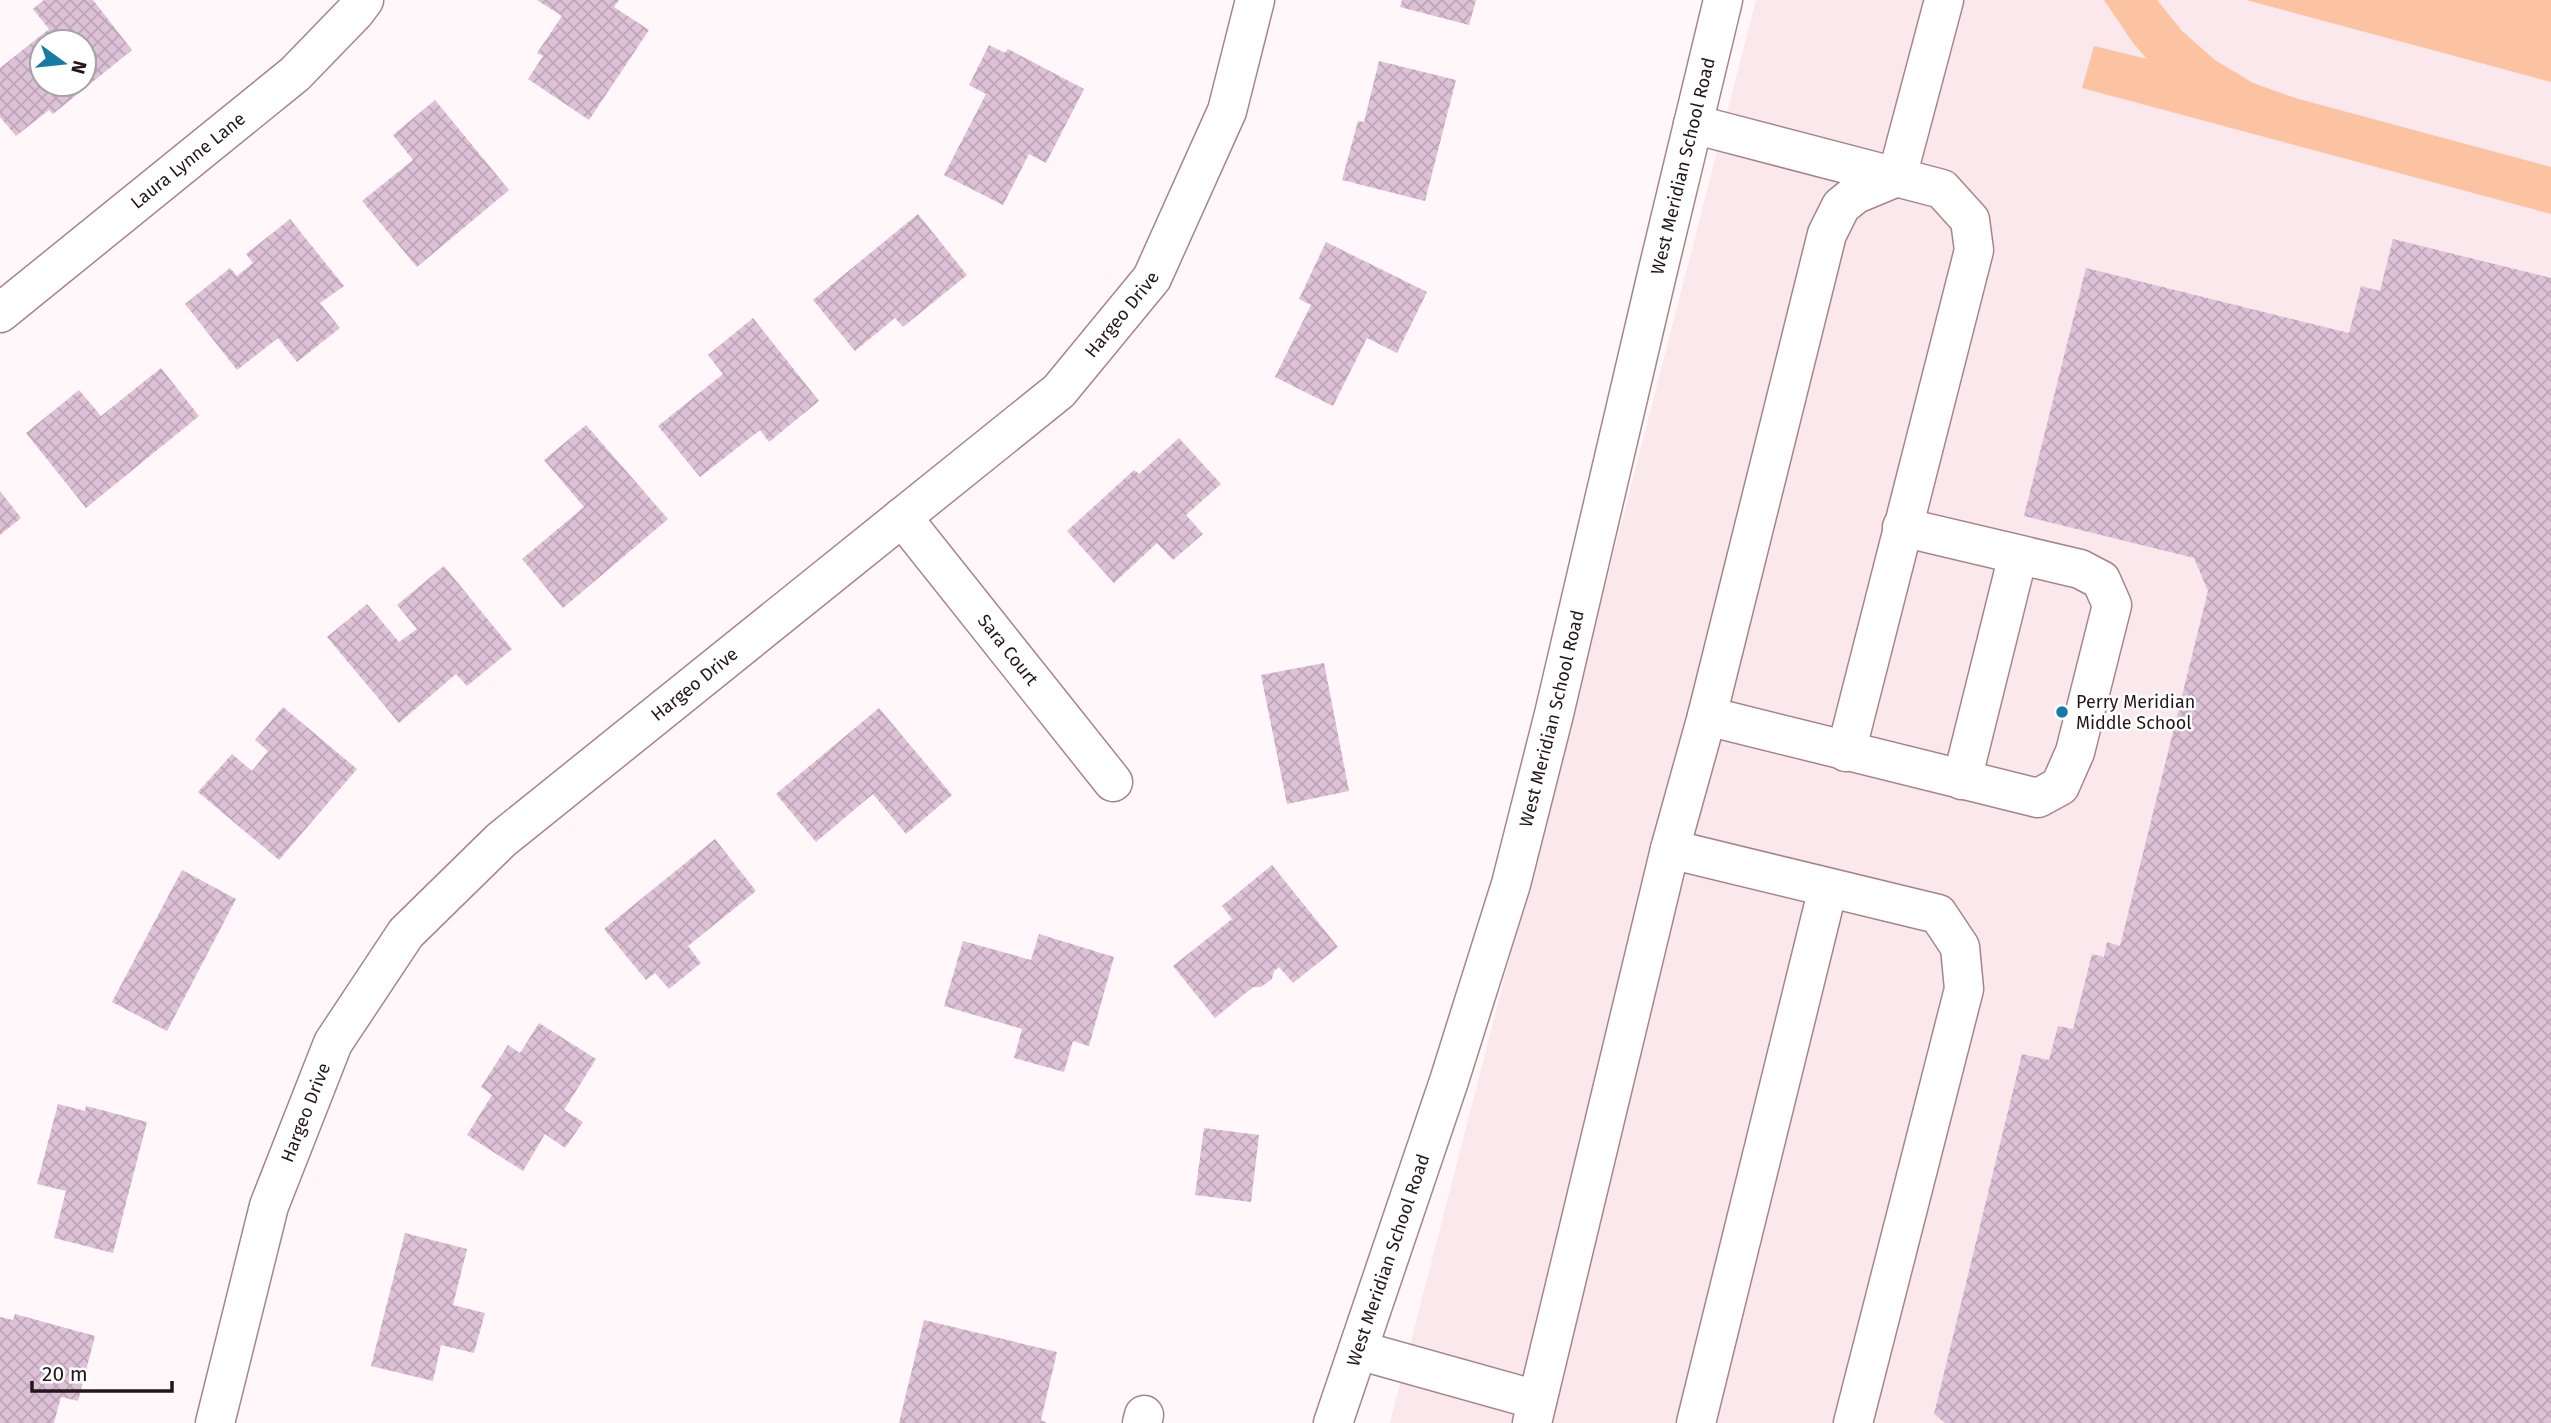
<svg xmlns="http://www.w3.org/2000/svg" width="2551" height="1423" font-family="'Fira Sans',sans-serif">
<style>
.built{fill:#fbe8ed}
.green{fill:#fcc3a2}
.building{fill:url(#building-cross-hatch);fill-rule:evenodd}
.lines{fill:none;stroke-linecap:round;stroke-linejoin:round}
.minor-casing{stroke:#a6848d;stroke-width:41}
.major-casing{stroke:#a6848d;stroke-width:41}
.minor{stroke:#fff;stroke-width:38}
.major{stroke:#fff;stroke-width:38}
.poi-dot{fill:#157ba6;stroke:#fff;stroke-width:2.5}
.labels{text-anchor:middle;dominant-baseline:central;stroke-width:5;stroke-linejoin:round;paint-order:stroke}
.street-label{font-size:18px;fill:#24171b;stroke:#fff}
.poi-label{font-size:18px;fill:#24171b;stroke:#fff;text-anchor:start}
</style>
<defs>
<pattern id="building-cross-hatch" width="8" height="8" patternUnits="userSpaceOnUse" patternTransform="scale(1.75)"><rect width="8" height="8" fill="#ddc1d6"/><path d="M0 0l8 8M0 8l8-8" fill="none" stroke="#bea5b7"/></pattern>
</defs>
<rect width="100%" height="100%" fill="#fff7f9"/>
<path class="built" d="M1756,0h795v1423h-1161z"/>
<g class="green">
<path d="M2104,0h53l25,31 33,29 38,23 42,15 256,69v47l-469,-126 12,-42 53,13 -14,-16z"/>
<path d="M2247,0h304v82l-305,-82z"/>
</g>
<g class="building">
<path d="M44,0h49l39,50 -79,64 -4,-4 -33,26 -16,-19v-49l49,-39 -16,-20zM42,42h42v42h-42z"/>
<path d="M537,0h82l-5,7 35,23 -60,90 -61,-41 15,-23 -6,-3 25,-37z"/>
<path d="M1402,0h74l-7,25 -69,-18z"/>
<path d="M989,45l16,8 3,-4 76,40 -38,74 -17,-9 -26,51 -59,-30 42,-81 -17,-9z"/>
<path d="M1379,61l77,19 -31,121 -83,-21 16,-59 6,1z"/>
<path d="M435,100l74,90 -92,77 -55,-66 51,-41 -20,-25z"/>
<path d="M918,214l49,61 -64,52 -8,-9 -40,33 -42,-51z"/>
<path d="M290,219l54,67 -24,17 20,25 -43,34 -19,-24 -41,32 -52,-66 45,-36 7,8 16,-13 -7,-9z"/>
<path d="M2393,239l158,39v1145h-606l-11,-9 88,-360 27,6 9,-34 15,3 19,-75 12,3 3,-15 13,4 88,-355 -14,-33 -170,-42 62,-248 263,65 12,-47 19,5z"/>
<path d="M1326,242l101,50 -30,61 -30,-15 -34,68 -58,-29 36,-72 -12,-6z"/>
<path d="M753,318l66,83 -50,41 -9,-12 -60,47 -42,-51 65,-52 -15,-19z"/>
<path d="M161,368l38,48 -113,92 -60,-75 53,-43 22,26z"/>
<path d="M586,425l82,94 -105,89 -41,-49 62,-52 -40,-47z"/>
<path d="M1179,438l42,46 -35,31 17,19 -30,26 -16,-17 -43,40 -47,-52 67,-61 5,4z"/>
<path d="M0,491l21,27 -21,17z"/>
<path d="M444,566l68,83 -45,37 -11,-12 -57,49 -72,-86 40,-33 32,38 18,-13 -20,-24z"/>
<path d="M1324,663l25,128 -62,13 -26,-129z"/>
<path d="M283,707l74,62 -78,91 -81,-68 34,-38 20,17 16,-20 -13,-11z"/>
<path d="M879,708l73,87 -46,39 -33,-40 -57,48 -40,-48z"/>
<path d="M715,839l41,52 -68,55 13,17 -32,26 -14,-16 -9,7 -42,-51z"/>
<path d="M1272,865l66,82 -45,36 -14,-16 -5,4 -2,8 -11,8h-8l-38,31 -42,-52 59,-47 -10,-13z"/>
<path d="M182,870l54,29 -69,132 -55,-29z"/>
<path d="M1039,934l75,23 -25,89 -16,-5 -9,31 -50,-14 8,-29 -78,-23 19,-65 68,19z"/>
<path d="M539,1023l57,36 -32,51 19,12 -18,26 -20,-14 -22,37 -56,-36 25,-40 -11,-8 27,-42 12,8z"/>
<path d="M58,1104l27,7 1,-5 61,16 -34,131 -59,-15 12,-47 -29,-7z"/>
<path d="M1204,1128l55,7 -8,67 -56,-7z"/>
<path d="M405,1233l62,16 -14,56 32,8 -11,40 -33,-8 -8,36 -62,-15z"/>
<path d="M15,1314l80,22 -17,65 -17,-4 -7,26h-54v-106l13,3z"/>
<path d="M924,1320l133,32 -16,68 6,3h-148z"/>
</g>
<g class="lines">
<defs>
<g id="minor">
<path d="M1693,124l249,65 28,31 4,30 -128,502"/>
<path d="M1897,177l47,-177"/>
<path id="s1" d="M0,313l295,-239 60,-62 9,-12"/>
<path id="s2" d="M902,517l211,265"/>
<path d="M1707,716l331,82 22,-12 15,-34 37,-147 -11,-25 -21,-11 -178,-42"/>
<path d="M1962,780l56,-225"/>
<path d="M1670,849l268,65 22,33 4,42 -111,434"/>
<path d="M1358,1350l179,50"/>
<path id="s3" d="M215,1423l54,-217 64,-163 73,-110 95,-93 558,-449 93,-113 75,-167 28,-111"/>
<path d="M1142,1423l2,-8"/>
<path d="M1532,1423l138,-574 37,-133 120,-482 14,-28 15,-12 41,-17"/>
<path d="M1696,1423l132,-535"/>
</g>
<g id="major">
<path id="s4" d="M1333,1423l116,-342 62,-197 43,-170 103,-440 66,-274"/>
</g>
</defs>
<use href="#minor" class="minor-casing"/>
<use href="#major" class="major-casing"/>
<use href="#minor" class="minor"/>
<use href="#major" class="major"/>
</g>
<circle class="poi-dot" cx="2062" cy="712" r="7"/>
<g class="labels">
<g class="street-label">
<text stroke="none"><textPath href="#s1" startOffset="242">Laura Lynne Lane</textPath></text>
<text stroke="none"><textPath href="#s4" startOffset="1306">West Meridian School Road</textPath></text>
<text stroke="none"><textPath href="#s3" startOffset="1479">Hargeo Drive</textPath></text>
<text stroke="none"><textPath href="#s2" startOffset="170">Sara Court</textPath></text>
<text stroke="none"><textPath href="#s3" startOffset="912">Hargeo Drive</textPath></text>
<text stroke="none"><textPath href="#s4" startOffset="738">West Meridian School Road</textPath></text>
<text stroke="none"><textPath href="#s3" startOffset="324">Hargeo Drive</textPath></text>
<text stroke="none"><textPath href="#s4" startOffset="172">West Meridian School Road</textPath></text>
</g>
<g class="poi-label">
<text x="2076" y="702">Perry Meridian<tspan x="2076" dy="21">Middle School</tspan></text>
</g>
</g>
<g transform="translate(63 63) rotate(105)"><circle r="33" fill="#ffffff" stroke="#a7a2a4" stroke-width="2"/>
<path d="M0-5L12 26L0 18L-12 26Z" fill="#157ba6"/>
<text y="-10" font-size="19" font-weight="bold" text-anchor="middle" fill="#24171b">N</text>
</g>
<path d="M32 1381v10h140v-10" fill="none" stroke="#24171b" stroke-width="3.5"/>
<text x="42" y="1381" font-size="21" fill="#24171b" stroke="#ffffff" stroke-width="5" paint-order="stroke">20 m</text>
</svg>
